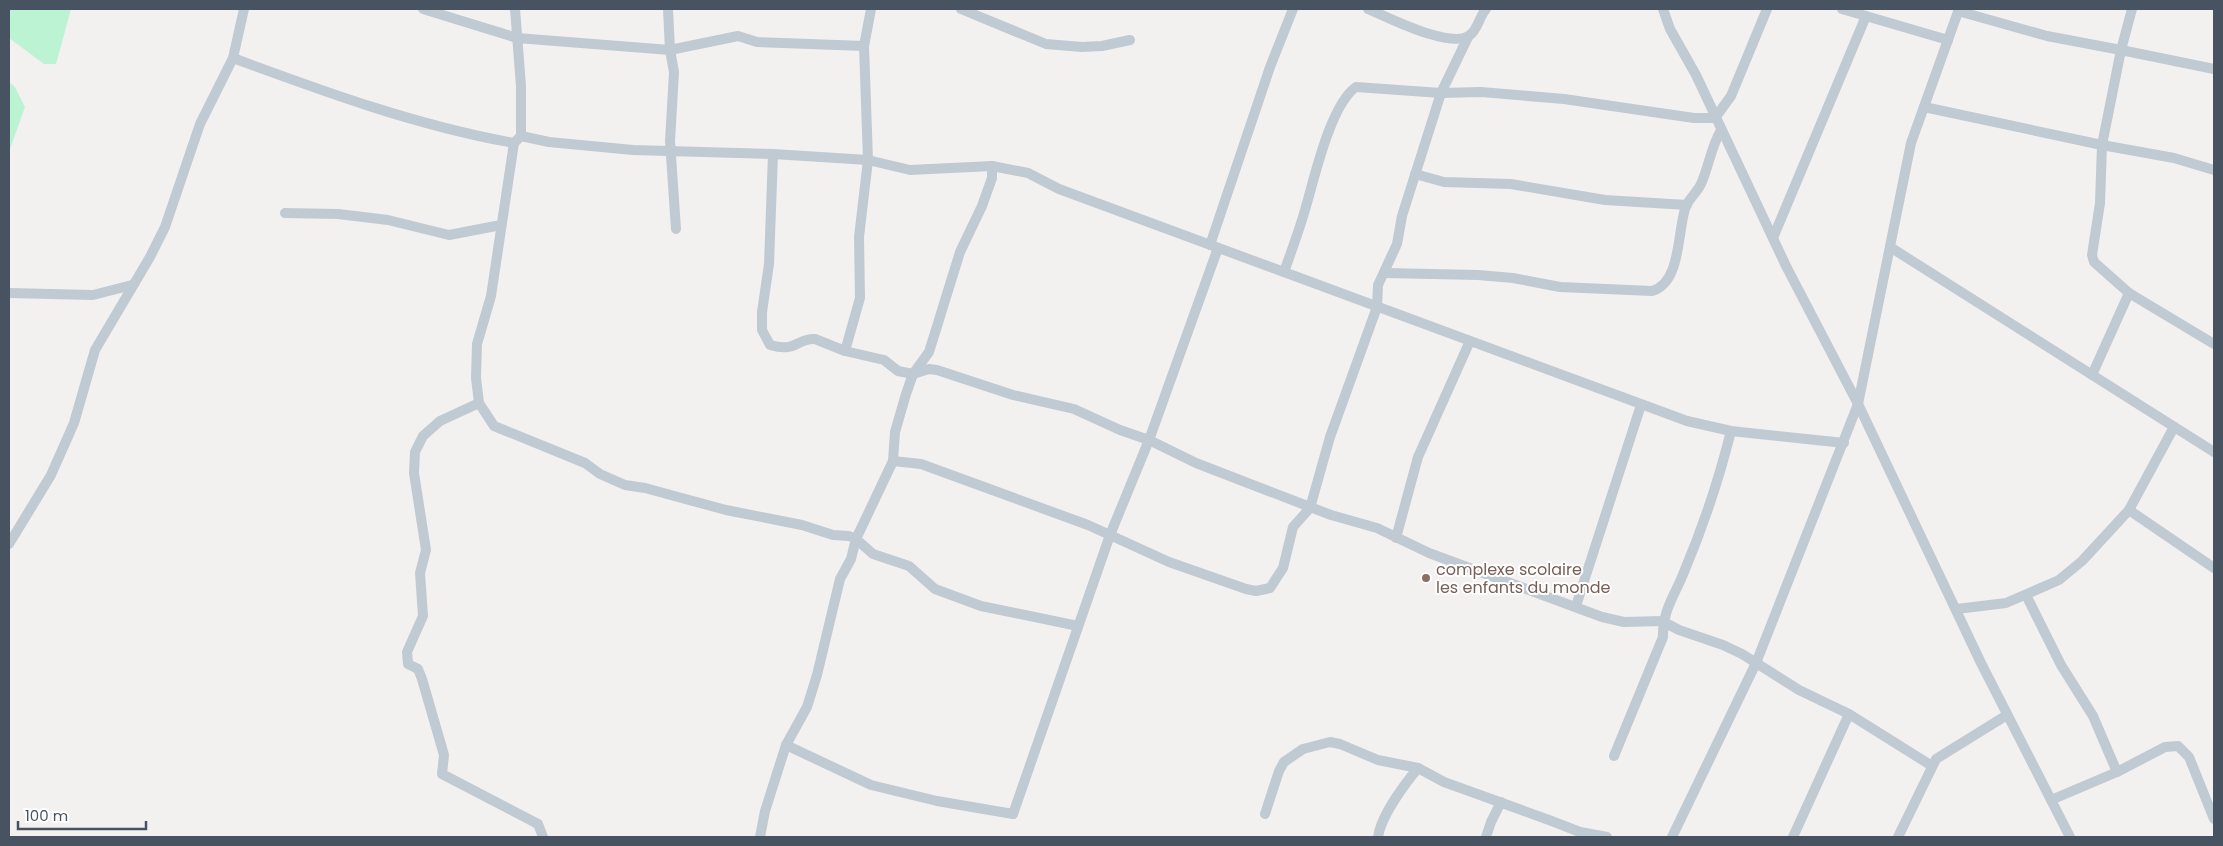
<svg xmlns="http://www.w3.org/2000/svg" width="2223" height="846" font-family="Poppins,sans-serif">
<style>
.green{fill:#bcf3d3}
.lines{fill:none;stroke-linecap:round;stroke-linejoin:round}
.street{stroke:#c0cad3;stroke-width:10}
.education-dot{fill:#8d6e63;stroke:#fff;stroke-width:2}
.labels{text-anchor:middle;dominant-baseline:central;stroke-width:4;stroke-linejoin:round;paint-order:stroke}
.education-label{font-size:16px;fill:#785e54;stroke:#fff;text-anchor:start}
</style>
<rect width="100%" height="100%" fill="#f3f0f0"/>
<g class="green">
<path d="M9,9h62l-15,55h-12l-35,-26z"/>
<path d="M9,82l6,5 10,20 -16,45z"/>
</g>
<g class="lines">
<g class="street">
<path d="M423,9l94,29 153,12 4,22 -4,69 6,88"/>
<path d="M515,9l6,77v50"/>
<path d="M668,9l2,41 68,-14 19,6 107,4"/>
<path d="M961,9l85,35 36,3 20,-1 28,-6"/>
<path d="M1368,9c20,8 83,41 102,26 8,-6 9,-18 16,-26"/>
<path d="M1663,9l7,20 26,46 90,191 72,138 123,259 89,174"/>
<path d="M1842,9l106,31"/>
<path d="M1958,11l89,25 74,14 11,-41"/>
<path d="M233,58c92,34 185,68 281,85l7,-7 28,6 84,8 140,4 95,6 42,10 82,-4 36,7 31,16 628,232 44,10 113,12"/>
<path d="M2214,69l-93,-19 -19,95 -2,58 -8,52 2,7 35,31 85,51"/>
<path d="M1924,107l178,38 72,13 40,12"/>
<path d="M514,143l-23,153 -14,48 -1,34 3,25 15,23 91,37 15,11 25,11 20,3 81,22 76,15 31,10 16,1 7,3 -5,20 -11,20 -23,96 -10,32 -21,38 -21,66 -5,26"/>
<path d="M773,154l-4,110 -7,48v18l8,15c27,8 26,-7 45,-6l30,12 39,9 14,11 15,3 16,-5 8,1 76,25 61,14 46,21 29,10 47,23 135,52 46,13 52,25 173,64 22,5 38,-1 17,9 44,15 19,9 57,36 50,24 83,52"/>
<path d="M992,166v12l-10,28 -22,46 -31,100 -16,22 -7,20 -11,38 -2,29 -37,78 17,15 36,12 26,23 46,17 97,20"/>
<path d="M1415,174l29,8 67,2 94,16 82,5"/>
<path d="M285,213l53,1 50,6 61,15 52,-10"/>
<path d="M1773,238l93,-222"/>
<path d="M1210,245l60,-178 23,-58"/>
<path d="M1890,247l324,205"/>
<path d="M1284,272c7,-20 15,-41 21,-62 9,-30 25,-105 51,-123l85,6 40,-1 83,7 130,19h21l16,-22 36,-87"/>
<path d="M1385,273l93,2 35,3 47,9 92,4c30,-8 25,-62 34,-85 4,-8 11,-14 15,-22 8,-18 10,-37 20,-54"/>
<path d="M9,293l84,2 39,-10"/>
<path d="M845,351l15,-53 -1,-61 9,-77 -4,-114 7,-37"/>
<path d="M2092,375l37,-82"/>
<path d="M479,403l-39,18 -17,15 -8,16 -1,21 12,77 -6,23 3,43 -16,36 1,12 10,5 4,10 22,76 -2,19 96,50 5,13"/>
<path d="M893,461l28,3 167,61 81,37 77,27 10,2 14,-3 13,-20 10,-41 17,-19 20,-71 47,-130 1,-22 19,-41 5,-28 39,-123 27,-56"/>
<path d="M2129,510l85,58"/>
<path d="M1396,538l22,-81 52,-116"/>
<path d="M9,544l42,-69 23,-52 21,-73 55,-93 15,-30 35,-103 33,-66 11,-49"/>
<path d="M2026,595l35,70 32,51 24,56"/>
<path d="M1576,606l65,-201"/>
<path d="M1957,609l49,-6 53,-23 23,-19 47,-51 45,-83"/>
<path d="M786,745l85,40 66,16 76,13 97,-279 39,-95 69,-192"/>
<path d="M1614,756l49,-119c-1,-26 12,-42 21,-65 19,-45 35,-93 47,-141"/>
<path d="M2051,800l66,-28 48,-25 13,-1 11,11 25,62"/>
<path d="M1265,814l14,-43 5,-9 19,-13 27,-7 10,2 38,16 40,8 26,14 105,38 31,12 27,5"/>
<path d="M1378,837c3,-21 26,-52 40,-69"/>
<path d="M1486,837l5,-15 10,-20"/>
<path d="M1672,837l84,-174 102,-259 53,-261 48,-134"/>
<path d="M1793,837l56,-123"/>
<path d="M1898,837l38,-78 71,-44"/>
</g>
</g>
<circle class="education-dot" cx="1426" cy="578" r="5"/>
<g class="labels">
<g class="education-label">
<text x="1436" y="569">complexe scolaire<tspan x="1436" dy="18">les enfants du monde</tspan></text>
</g>
</g>
<rect width="2223" height="846" fill="none" stroke="#475360" stroke-width="20"/>
<path d="M18 821v8h128v-8" fill="none" stroke="#475360" stroke-width="2.5"/>
<text x="25" y="821" font-size="15" fill="#475360" stroke="#ffffff" stroke-width="4" paint-order="stroke">100 m</text>
</svg>
